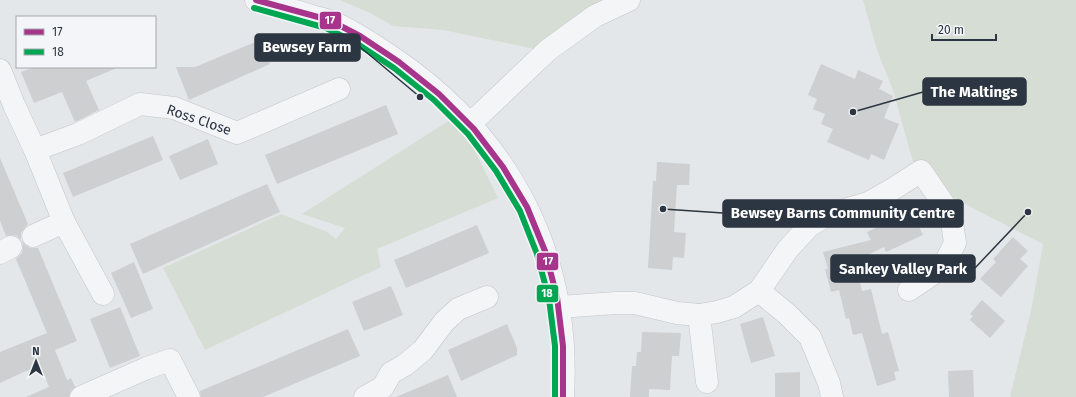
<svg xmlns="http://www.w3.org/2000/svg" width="1076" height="397" font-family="'Fira Sans',sans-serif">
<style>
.green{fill:#d6ddd5}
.building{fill:#cdcfd1}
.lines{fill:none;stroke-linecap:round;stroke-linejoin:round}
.minor-casing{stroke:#c2c5c7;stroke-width:23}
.tertiary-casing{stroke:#c2c5c7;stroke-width:23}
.minor{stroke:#f4f5f6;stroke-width:22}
.tertiary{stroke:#f4f5f6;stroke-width:22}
.bus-1-casing{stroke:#f3f5f8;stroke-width:9}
.bus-2-casing{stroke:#f3f5f8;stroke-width:9}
.bus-1{stroke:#a7358b;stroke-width:6}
.bus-2{stroke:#00a651;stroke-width:6}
.labels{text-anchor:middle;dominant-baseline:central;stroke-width:4;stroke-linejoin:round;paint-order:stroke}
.street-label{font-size:14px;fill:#2c3642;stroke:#f3f5f8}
.leader{fill:none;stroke:#2c3642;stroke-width:1.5}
.callout-dot{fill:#2c3642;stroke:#f3f5f8;stroke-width:1.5}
.callout{fill:#2c3642;stroke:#2c3642;stroke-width:1.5}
.callout-label{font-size:15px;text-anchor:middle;font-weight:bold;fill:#fff}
.line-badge{stroke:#f3f5f8;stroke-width:1.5}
.badge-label{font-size:11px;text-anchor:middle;font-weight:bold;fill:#fff}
</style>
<rect width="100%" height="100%" fill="#e4e7e9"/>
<g class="green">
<path d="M340,0h267l-72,49 -92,-19 -50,-4 -23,-13z"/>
<path d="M863,0h213v397h-66l22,-91 11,-62 -125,-64 -25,-90 -16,-40z"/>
<path d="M450,120l24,29 24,49 -121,51 4,18 -176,83 -42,-82 118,-54 46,18 9,7 9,-11 -43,-14z"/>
</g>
<g class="building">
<path d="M260,40l10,24 -81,36 -13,-33h19z"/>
<path d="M821,64l34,15 3,-9 25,11 -4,8 14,7 -9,22 15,6 -15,36 -13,-6 -2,6 -42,-18 6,-13 -12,-5 4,-10 -12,-5 4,-10 -9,-4z"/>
<path d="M35,67h84l-33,14 13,29 -24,12 -13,-30 -28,11 -13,-31z"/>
<path d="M386,105l12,29 -121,50 -12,-29z"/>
<path d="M153,136l10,24 -90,37 -10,-24z"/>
<path d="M208,139l10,25 -38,16 -11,-24z"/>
<path d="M0,158l28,66 -5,5 -2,5v6l-4,-4 -5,-1 -6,1 -6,-15z"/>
<path d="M657,162l33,2 -1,21h-12l-3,47 12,1 -2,25 -11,-1 -1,13 -24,-2 5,-87h3z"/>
<path d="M267,184l13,28 -137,62 -13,-30z"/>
<path d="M912,211l11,24 -37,17 -2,-5 -29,14 7,30 9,-2 11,45 6,-2 11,39 -5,1 2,8 -19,6 -15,-53 -9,2 -4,-17 -3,1 -7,-29 -8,2 -6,-23h3l-5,-17 48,-12 -4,-8z"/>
<path d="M477,225l12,28 -83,35 -12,-28z"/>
<path d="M1013,237l15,14 -8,8 8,7 -27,31 -21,-18 16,-17 -3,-3z"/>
<path d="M22,242l4,4 5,2h7l39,93 -22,9 12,30 4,-2 4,9 -4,3 -2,7h-43l23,-10 -8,-19 -15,3 -26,12v-31l47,-19 -31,-74 6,-6 1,-5z"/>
<path d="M134,262l19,47 -22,9 -20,-45z"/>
<path d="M391,286l12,29 -39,16 -12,-29z"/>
<path d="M982,300l23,21 -15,17 -20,-18 3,-4 -3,-2z"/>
<path d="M120,307l20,49 -30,12 -20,-49z"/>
<path d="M763,317l12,39 -24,7 -11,-39z"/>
<path d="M507,324l10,24v7l-56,26 -13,-31z"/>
<path d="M348,329l12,27 -97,41h-62l-1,-6z"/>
<path d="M642,332l39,1 -2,23h-7l-2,34 -21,-1v8h-19l2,-31h4l1,-14h4z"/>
<path d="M973,370l1,27h-25l-1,-26z"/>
<path d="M800,372v25h-25v-24z"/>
<path d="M448,375l9,22h-61z"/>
</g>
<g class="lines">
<defs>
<g id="minor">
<path d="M0,70l14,35 21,45 29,72 39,72"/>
<path d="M470,124l78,-74 47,-34 34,-16"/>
<path d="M35,150l43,-16 62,-30 34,4 63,25 102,-44"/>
<path d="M33,236l31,-14"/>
<path d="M0,253l11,-6"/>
<path d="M759,291l28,23 23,23 19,46 3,14"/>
<path d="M559,307l57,-4h19l42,10 22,2 18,-3 17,-5 25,-16 29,-42 22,-24 20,-11 38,-11 25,-14 28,-18 30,44 4,28 -12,24 -34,23"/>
<path d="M699,315l8,67"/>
<path d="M81,397l66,-29 23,-8 19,37"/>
<path d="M365,397l18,-10 8,-14 14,-8 18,-15 21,-28 14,-13 29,-12"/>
</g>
<path id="tertiary" d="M256,0c18,4 35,10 53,15 8,3 18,4 26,8 23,11 44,25 64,39 114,80 172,196 164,335"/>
</defs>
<use href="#minor" class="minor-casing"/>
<use href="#tertiary" class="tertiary-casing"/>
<use href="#minor" class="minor"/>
<use href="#tertiary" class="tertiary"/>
<defs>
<path id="bus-1" d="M256,0l73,20 31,16 39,26 40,32 35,35 29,38 24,40 18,44 12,46 6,49v51"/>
<path id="bus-2" d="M254,8l72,20 30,15 38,25 40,32 34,34 28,37 24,40 17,43 12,45 6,47v51"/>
</defs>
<use href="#bus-1" class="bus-1-casing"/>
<use href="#bus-2" class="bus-2-casing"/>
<use href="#bus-1" class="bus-1"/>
<use href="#bus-2" class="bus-2"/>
</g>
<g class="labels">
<g class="street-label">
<text transform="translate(199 120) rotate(19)">Ross Close</text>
</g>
</g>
<path class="leader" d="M420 97L360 47M853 112L923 92M663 209L723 213M1028 212L975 268"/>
<g class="callout-dot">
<circle cx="420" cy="97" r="4"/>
<circle cx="853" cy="112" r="4"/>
<circle cx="663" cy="209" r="4"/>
<circle cx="1028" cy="212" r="4"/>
</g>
<g class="callout">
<rect x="255" y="34" width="105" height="27" rx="4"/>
<rect x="923" y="78" width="103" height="27" rx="4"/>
<rect x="723" y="200" width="240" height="27" rx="4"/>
<rect x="831" y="255" width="144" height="27" rx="4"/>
</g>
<g class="callout-label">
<text x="307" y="52">Bewsey Farm</text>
<text x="974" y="97">The Maltings</text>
<text x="843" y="218">Bewsey Barns Community Centre</text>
<text x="903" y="274">Sankey Valley Park</text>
</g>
<g class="line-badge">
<rect x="319" y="11" width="23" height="19" rx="4" fill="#a7358b"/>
<rect x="536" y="252" width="23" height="19" rx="4" fill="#a7358b"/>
<rect x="536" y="284" width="23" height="19" rx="4" fill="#00a651"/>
</g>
<g class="badge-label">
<text x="330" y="24">17</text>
<text x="548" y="265">17</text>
<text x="547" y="297">18</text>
</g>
<rect x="16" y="16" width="140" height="52" fill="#f3f5f8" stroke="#a3a9af"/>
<rect x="24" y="29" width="20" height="6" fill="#a7358b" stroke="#a3a9af"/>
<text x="52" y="36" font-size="12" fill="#2c3642">17</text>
<rect x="24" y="49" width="20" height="6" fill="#00a651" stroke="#a3a9af"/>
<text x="52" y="56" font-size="12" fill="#2c3642">18</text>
<g transform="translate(36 361)" stroke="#f3f5f8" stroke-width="3" paint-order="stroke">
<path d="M0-3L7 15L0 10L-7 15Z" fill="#2c3642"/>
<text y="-6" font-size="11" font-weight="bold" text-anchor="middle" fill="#2c3642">N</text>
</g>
<path d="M932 34v6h64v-6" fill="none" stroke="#2c3642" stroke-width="2"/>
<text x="938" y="34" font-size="12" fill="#2c3642" stroke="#f3f5f8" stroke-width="3" paint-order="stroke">20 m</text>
</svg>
